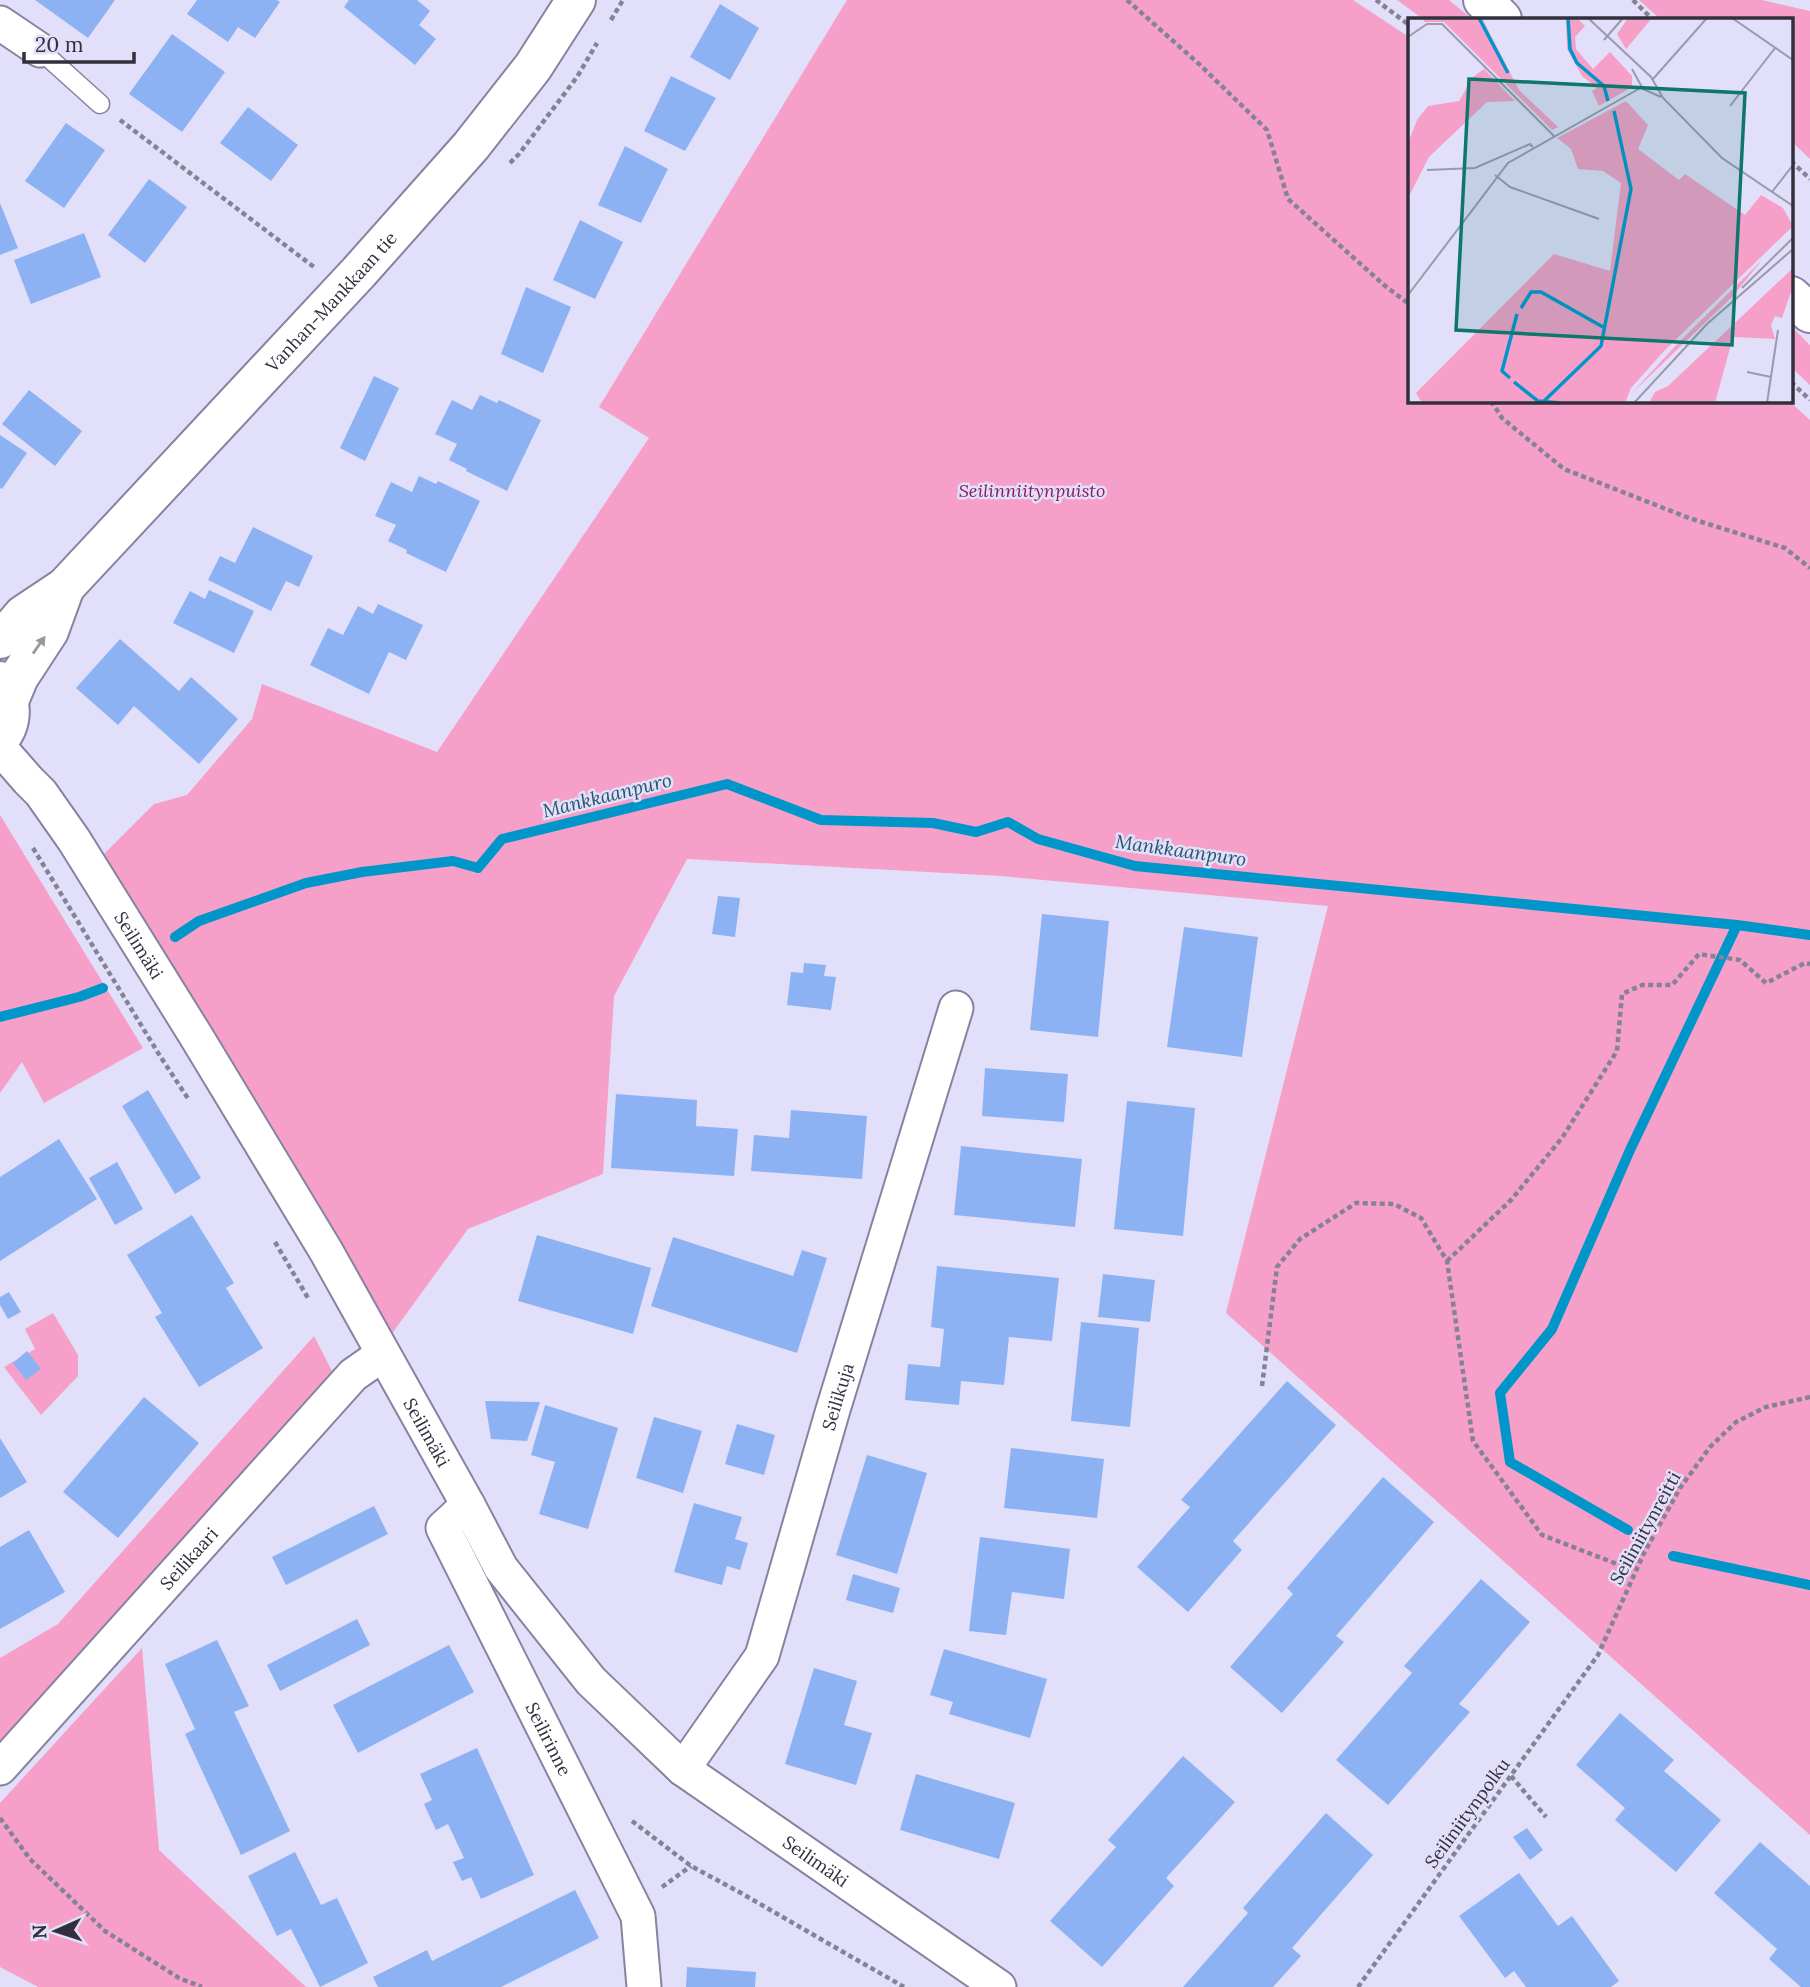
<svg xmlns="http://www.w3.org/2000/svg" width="1810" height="1987" font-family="Lora,serif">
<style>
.green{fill:#f69fc9}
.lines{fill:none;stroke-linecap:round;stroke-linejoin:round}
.stream{stroke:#0096ca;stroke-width:10}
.building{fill:#8db2f3}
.lane-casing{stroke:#8683a1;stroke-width:21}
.street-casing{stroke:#8683a1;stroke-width:37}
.secondary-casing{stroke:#8683a1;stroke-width:42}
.path{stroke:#848295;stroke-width:4.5;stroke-dasharray:5 3.5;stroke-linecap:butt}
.lane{stroke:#fff;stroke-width:18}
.street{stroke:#fff;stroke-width:33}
.secondary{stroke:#fff;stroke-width:38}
.oneway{fill:#98989e}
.labels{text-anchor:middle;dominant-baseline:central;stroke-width:5;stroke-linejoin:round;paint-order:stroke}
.street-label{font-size:18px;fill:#31303c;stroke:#e2dffa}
.park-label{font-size:18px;font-style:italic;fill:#8b1b5d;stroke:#e2dffa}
.water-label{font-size:19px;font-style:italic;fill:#26556b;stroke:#e2dffa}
.inset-river{fill:none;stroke:#0096ca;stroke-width:3.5}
.inset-road{fill:none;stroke:#9b99ae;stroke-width:2}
.view{fill:#0f766e;fill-opacity:0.15;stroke:#0f766e;stroke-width:3.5}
.inset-edge{fill:none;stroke:#31303c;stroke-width:3.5}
</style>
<rect width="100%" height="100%" fill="#e2dffa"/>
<g class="green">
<path d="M847,0h506l56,37v364h380l21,19v1415l-584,-522 102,-407 -327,-30 -314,-17 -73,137 -11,178 -135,55 -80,110 -286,-483 52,-52 33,-9 65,-76 10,-35 175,68 212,-314 -50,-31z"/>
<path d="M1397,0h52l23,19h-49z"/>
<path d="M1639,0h123l48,11v148l-19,-18v-122h-131z"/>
<path d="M1791,326l19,19v40l-19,-18z"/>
<path d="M0,815l143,233 -99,55 -22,-41 -22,31z"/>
<path d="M53,1313l25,42v21l-37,39 -37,-48 31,-18 -10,-20z"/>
<path d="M314,1336l19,37 -333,369v-84l58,-34z"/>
<path d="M142,1648l17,202 147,137h-268l-38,-20v-164z"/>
</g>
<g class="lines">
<g class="stream">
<path d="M175,937l24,-16 107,-38 56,-11 91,-11 25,7 24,-29 225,-55 94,36 112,3 43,9 32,-10 30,17 97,27 602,59 73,10"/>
<path d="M0,1017l79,-20 24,-9"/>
<path d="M1628,1530l-118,-68 -10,-69 52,-64 78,-179 107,-225"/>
<path d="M1673,1556l137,29"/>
</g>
</g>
<g class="building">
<path d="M35,0h80l-27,38z"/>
<path d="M197,0h80l3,2 -25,36 -17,-11 -10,15 -41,-28z"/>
<path d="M349,0h68l13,11 -11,14 17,14 -21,26 -71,-58z"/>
<path d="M720,4l39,24 -29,52 -40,-23z"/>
<path d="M172,34l53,38 -43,60 -53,-38z"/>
<path d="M671,76l45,22 -31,53 -41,-20z"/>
<path d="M248,107l50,38 -27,36 -51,-38z"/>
<path d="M66,123l39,27 -41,58 -39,-27z"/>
<path d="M625,146l43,23 -27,54 -43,-18z"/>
<path d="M149,179l38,28 -42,56 -37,-28z"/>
<path d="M0,203l18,45 -18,7z"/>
<path d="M580,220l43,22 -28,57 -42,-19z"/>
<path d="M84,233l17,44 -70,27 -17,-44z"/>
<path d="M526,287l45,20 -28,66 -42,-19z"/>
<path d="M374,376l25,12 -34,73 -25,-13z"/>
<path d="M29,390l53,41 -27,35 -53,-42z"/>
<path d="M480,395l17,8 2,-3 42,20 -34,71 -41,-20 1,-2 -18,-9 8,-16 -22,-10 17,-34 20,10z"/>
<path d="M0,435l27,18 -25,36 -2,-1z"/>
<path d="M419,476l17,8 2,-3 42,20 -34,71 -40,-19 1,-3 -19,-9 8,-16 -21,-9 16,-34 21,10z"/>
<path d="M253,527l60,29 -14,31 -13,-6 -15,30 -63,-31 12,-24 15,7z"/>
<path d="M209,590l45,21 -20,42 -61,-30 17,-32 15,8z"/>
<path d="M378,604l45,21 -17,35 -17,-8 -20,42 -59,-29 18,-37 15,7 15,-29 15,8z"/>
<path d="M120,639l59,52 12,-14 47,42 -39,45 -65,-58 -16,19 -42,-37z"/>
<path d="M718,896l22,2 -5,39 -23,-3z"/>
<path d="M1042,914l67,7 -11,116 -68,-7z"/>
<path d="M1184,927l74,10 -16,120 -75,-10z"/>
<path d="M804,963l22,2 -2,11 12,1 -5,33 -44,-5 4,-33 12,1z"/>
<path d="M985,1068l83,6 -4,48 -82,-6z"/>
<path d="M148,1090l53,88 -26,16 -53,-88z"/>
<path d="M616,1094l81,6 -1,26 42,3 -4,47 -123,-8z"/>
<path d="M1127,1101l68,7 -12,128 -69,-7z"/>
<path d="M791,1110l76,6 -5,63 -111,-8 3,-36 35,3z"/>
<path d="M59,1139l38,60 -97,62v-84z"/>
<path d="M961,1146l121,13 -7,68 -121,-12z"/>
<path d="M117,1162l26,47 -28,16 -26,-47z"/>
<path d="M192,1215l42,68 -8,5 37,60 -64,39 -44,-70 7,-4 -35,-58z"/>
<path d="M537,1235l114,33 -18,66 -115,-33z"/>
<path d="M673,1237l120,39 9,-26 25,8 -30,95 -146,-47z"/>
<path d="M937,1266l122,12 -7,63 -43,-4 -5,48 -43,-4 -2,24 -54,-5 3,-36 32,3 4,-38 -13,-2z"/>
<path d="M1103,1274l52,6 -5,42 -52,-5z"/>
<path d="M9,1292l12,20 -13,7 -8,-14v-8z"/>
<path d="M1081,1322l58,6 -9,99 -59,-6z"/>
<path d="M27,1351l14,18 -15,11 -13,-17z"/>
<path d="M1287,1381l49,44 -103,116 9,9 -54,62 -51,-45 53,-60 -9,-7z"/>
<path d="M144,1397l55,46 -81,95 -55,-46z"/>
<path d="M485,1401l55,1 -13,39 -36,-2z"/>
<path d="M545,1405l73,23 -30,101 -49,-15 16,-52 -24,-7z"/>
<path d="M654,1417l48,14 -19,62 -47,-15z"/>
<path d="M737,1424l38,11 -11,40 -39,-11z"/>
<path d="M0,1438l27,44 -27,16z"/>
<path d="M1011,1448l93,11 -7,59 -93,-10z"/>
<path d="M867,1455l60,18 -30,101 -61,-19z"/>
<path d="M1383,1477l51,45 -98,114 8,6 -62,71 -52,-46 63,-73 -6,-6z"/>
<path d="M694,1503l48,14 -7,22 13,4 -8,27 -13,-4 -5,19 -48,-13z"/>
<path d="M374,1506l14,28 -102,51 -14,-28z"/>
<path d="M29,1530l36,62 -65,37v-82z"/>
<path d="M980,1537l90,12 -6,50 -52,-7 -6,43 -37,-4z"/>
<path d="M853,1574l47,14 -7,25 -47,-13z"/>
<path d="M1481,1579l49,43 -71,82 11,8 -82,93 -52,-45 76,-87 -8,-7z"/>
<path d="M357,1619l13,26 -90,46 -13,-26z"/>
<path d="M217,1640l32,66 -15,6 56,119 -49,24 -56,-121 10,-5 -30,-65z"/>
<path d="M449,1645l25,47 -116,61 -25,-48z"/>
<path d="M944,1649l103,30 -17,59 -81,-24 4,-12 -23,-7z"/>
<path d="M814,1668l43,13 -13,44 28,8 -16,52 -71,-21z"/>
<path d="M1620,1713l54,47 -10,11 57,49 -45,52 -61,-52 10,-12 -49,-43z"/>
<path d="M477,1748l57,127 -53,24 -10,-22 -9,4 -9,-19 11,-4 -16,-34 -12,6 -12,-26 8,-4 -12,-26z"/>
<path d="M1183,1756l52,46 -69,76 8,8 -72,81 -52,-46 66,-74 -8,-7z"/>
<path d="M916,1774l99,29 -16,56 -99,-29z"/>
<path d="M1326,1813l47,42 -81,93 9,8 -28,31h-90l65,-74 -5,-5z"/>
<path d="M1527,1828l16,22 -13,10 -17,-23z"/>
<path d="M1760,1842l50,44v101h-9l-32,-28 8,-10 -63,-56z"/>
<path d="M295,1852l26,53 16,-7 31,65 -48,24 -29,-58 -14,7 -29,-60z"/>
<path d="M1519,1873l39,53 14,-10 47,65 -8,6h-85l-12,-16 -9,7 -46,-62z"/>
<path d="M575,1890l24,48 -98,49h-123l-5,-10 54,-27 5,11z"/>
<path d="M687,1967l69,5 -1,15h-69z"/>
</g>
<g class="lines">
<defs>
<path id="lane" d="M40,50l60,54"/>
<g id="street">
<path d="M0,23l40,27"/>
<path id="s1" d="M0,748l28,32 13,13 33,47 122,196 130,215 142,254 33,63 90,113 92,88 316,218"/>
<path id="s2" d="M468,1505l-25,23 195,388 6,71"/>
<path id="s3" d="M0,1768l353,-393 30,-21"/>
<path id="s4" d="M683,1769l79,-113 70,-243 124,-405"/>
</g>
<g id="secondary">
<path d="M1483,0l19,19"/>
<path d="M1791,296l19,17"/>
<path id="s5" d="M0,639l7,-5 16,-19 42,-28 294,-315 112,-126 62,-79 43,-67"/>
<path d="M0,681c12,17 14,41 0,57"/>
<path d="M9,701l10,-24 30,-46 16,-44"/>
</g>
</defs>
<use href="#lane" class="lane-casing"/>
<use href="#street" class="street-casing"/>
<use href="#secondary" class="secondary-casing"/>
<g class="path">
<path d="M1127,0l72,64 68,66 21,69 96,86 25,19"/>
<path d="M1376,0l33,25"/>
<path d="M1633,0l19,19"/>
<path d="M611,20l12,-20"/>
<path d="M120,120l194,147"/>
<path d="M1791,161l19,18"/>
<path d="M510,163l9,-9 58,-77 20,-34"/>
<path d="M1791,382l19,18"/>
<path d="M1491,401l11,17 62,51 125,49 96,30 25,20"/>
<path d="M33,848l127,208 29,44"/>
<path d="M275,1242l33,56"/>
<path d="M1447,1261l64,-61 51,-62 55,-87 5,-57 20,-9h30l27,-31 41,6 26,23 39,-20 5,1"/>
<path d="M1262,1386l15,-119 23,-28 56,-36 38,1 27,14 26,43 26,180 69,94 93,36"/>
<path d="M1511,1776l35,41"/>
<path d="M0,1818l30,41 75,72 74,47 23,9"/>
<path d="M632,1821l59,45 50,27 163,94"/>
<path d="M662,1887l29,-21"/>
<path d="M1358,1987l240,-332 46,-102 36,-65 30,-41 26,-25 30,-15 44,-10"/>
</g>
<use href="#lane" class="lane"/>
<use href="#street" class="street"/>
<use href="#secondary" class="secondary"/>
</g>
<defs><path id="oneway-solid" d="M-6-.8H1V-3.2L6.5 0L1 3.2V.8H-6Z" transform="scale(1.75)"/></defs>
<use class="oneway" href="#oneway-solid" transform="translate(39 645) rotate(-55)"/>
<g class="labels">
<g class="street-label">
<text stroke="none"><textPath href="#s5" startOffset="474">Vanhan-Mankkaan tie</textPath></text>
<text stroke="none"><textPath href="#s1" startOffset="242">Seilimäki</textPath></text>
<text stroke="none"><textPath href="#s4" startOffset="408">Seilikuja</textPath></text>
<text stroke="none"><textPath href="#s1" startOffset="808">Seilimäki</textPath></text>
<text transform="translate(1645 1528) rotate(-61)">Seiliniitynreitti</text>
<text stroke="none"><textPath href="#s3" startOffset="282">Seilikaari</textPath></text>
<text stroke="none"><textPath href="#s2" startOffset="270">Seilirinne</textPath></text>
<text transform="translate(1467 1813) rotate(-54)">Seiliniitynpolku</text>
<text stroke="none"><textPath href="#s1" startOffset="1396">Seilimäki</textPath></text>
</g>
<g class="park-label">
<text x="1032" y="490">Seilinniitynpuisto</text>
</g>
<g class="water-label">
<text transform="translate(607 795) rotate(-14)">Mankkaanpuro</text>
<text transform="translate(1181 850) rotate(8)">Mankkaanpuro</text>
</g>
</g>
<g transform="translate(1408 18)">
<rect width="385" height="385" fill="#e2dffa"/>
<path d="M15,0h59l37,72 39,37 -6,3 -108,-108h-20zM158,0h11l8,8 -10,11 1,12 17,20 17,-17 22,24v11l-33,19 -7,-15 5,-3 -15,-12 -15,-27zM220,0h24l-26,31 -9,-15zM76,51l31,32 -28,1 -58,55 -21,41v-55l9,-23 11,-14 31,-5 14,-24zM218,83l22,24 -10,24 41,31 6,-6 60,41 16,-20 22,13 10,18 -128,124 -34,38 -6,15h-203l-6,-10 138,-139 56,17 11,-88 -18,-12 -25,-2 -7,-20 -14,-11zM354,242l-29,36 -102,98 49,-53zM385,250v18l-11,32 -7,-2 -4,9 4,14 -42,-2 -18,66h-66l6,-11 13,-6z" fill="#f69fc9"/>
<path class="inset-river" d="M71,0l29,55M160,0l2,31 7,14 27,23 4,15M113,290l10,-16h10l62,35M102,360l-8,-7 15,-57M106,364l24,19 22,2M134,385l59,-57 30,-157 -17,-78"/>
<path class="inset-road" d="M180,0l63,59 12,21 59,60 71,48M324,0l61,42M0,19l19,-13h15l113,113M196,22l19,-22M224,51l11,20 18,8M245,61l54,-61M322,88l45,-58M19,152l48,-2 55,-24 3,3M87,157l15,12 89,32M364,174l21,-27M334,270l51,-50M0,277l100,-132 134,-76M339,354l24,5M226,385l73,-79 86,-75M359,385l11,-73"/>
<path class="view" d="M61,61l276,14 -13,252 -276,-15z"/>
<rect width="385" height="385" class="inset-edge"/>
</g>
<g transform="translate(56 1931) rotate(267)" stroke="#e2dffa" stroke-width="5" paint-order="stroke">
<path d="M0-5L12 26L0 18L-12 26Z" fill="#31303c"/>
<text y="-10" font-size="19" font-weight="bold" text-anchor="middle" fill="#31303c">N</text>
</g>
<path d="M24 52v10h110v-10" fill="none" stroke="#31303c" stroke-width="3.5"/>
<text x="35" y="52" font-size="21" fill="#31303c" stroke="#e2dffa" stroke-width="5" paint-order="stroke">20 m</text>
</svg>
